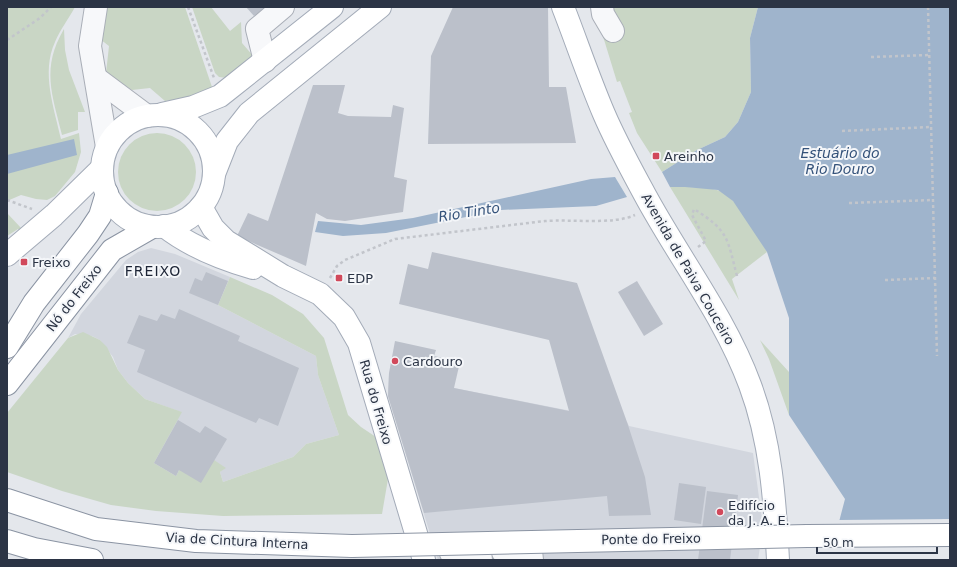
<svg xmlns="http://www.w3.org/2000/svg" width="957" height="567" font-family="'DejaVu Sans',sans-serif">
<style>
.built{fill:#d2d6de}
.green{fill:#c9d6c5}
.water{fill:#9fb4cc}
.pier{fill:#e4e7ec}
.building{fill:#bbc0ca}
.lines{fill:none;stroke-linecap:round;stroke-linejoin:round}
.minor-casing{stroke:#a9aeb7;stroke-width:24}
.major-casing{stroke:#a3abb8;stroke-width:24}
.highway-casing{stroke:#8b94a3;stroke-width:24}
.path{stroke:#c2c5cb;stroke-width:2.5;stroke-dasharray:3 3;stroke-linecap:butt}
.minor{stroke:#f7f8fa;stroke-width:22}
.major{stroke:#fff;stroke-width:22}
.highway{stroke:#fff;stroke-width:22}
.highway-bridge-casing{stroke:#8b94a3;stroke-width:24;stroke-linecap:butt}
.highway-bridge{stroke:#fff;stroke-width:22}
.poi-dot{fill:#d1495b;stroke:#f4f6f9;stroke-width:1.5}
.labels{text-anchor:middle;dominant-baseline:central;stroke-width:4;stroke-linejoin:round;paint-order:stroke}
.poi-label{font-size:13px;fill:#2b3445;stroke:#f4f6f9;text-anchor:start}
.street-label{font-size:13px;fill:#2b3445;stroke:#f4f6f9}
.water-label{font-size:14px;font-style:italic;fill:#34527a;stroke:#f4f6f9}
.neighbourhood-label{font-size:14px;letter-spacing:1px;fill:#1d2536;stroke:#f4f6f9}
</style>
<rect width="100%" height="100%" fill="#e4e7ec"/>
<g class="built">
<path d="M151,248l24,6 55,23 -12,28 98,51 2,19 21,60 -33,9 -13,13 -70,25 -3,-10 5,-4 -46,2 -3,6 -22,-13 27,-51 -36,-13 -17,-16 -10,-13 -5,-13 -13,-17 -8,-4 -17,-2 -7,4 13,-24 45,-54 12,-8z"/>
<path d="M389,373l65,15 173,34 2,4 124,27 10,74 -5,33h-320l-50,-164z"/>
</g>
<g class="green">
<path d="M7,7h68c-6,11 -15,23 -20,35 -14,30 -1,66 6,97l18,-6 2,19 -6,20 -20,24 -8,4 -11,-1 -15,-4 -14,6z"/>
<path d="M107,7h78l28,83 -33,9 -15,2 -15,-13 -18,2 -26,-17 3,-27 -13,-10 4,-19z"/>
<path d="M192,7h19l19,24 11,-9 1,21 12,14 -27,21 -8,-1 -4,-4z"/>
<path d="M594,7h164l-8,31 1,54 -13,30 -13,15 -28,13 -35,22 -25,-39 -8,-20 3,-1 -12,-31 -3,1z"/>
<path d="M64,29l1,21 4,20 16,42h-7v18l-16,5c-10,-41 -21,-67 2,-106z"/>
<circle cx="157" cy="172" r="39"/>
<path d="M670,187c12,0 39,-1 50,4 22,12 35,40 47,61l-35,27 7,21z"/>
<path d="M7,213l15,16 -2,2 -2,-2 -11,7z"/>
<path d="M230,277l42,18 31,19 21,24 24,77 13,12 18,12 9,40 -6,35 -159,2 -67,-5 -45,-6 -49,-14 -55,-19v-59l61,-75 15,-6 17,8 7,7 11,23 10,13 17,16 37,13 -28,51 22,13 3,-6 35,-10 12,8 -6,4 3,10 70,-25 13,-13 33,-9 -21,-60 -2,-19 -98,-51z"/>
<path d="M760,340l29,32v43l-20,-56z"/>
</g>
<g class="water">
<path d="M758,7h192v512h-6l-115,41 16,-61 -56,-84v-97l-22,-66 -34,-51 -15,-11 -33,-3h-15l-8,-15 35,-22 28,-13 13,-15 13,-30 -1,-54z"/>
<path d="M74,139l3,16 -70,19v-19z"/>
<path d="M615,177l12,20 -31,9 -95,4 -115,23 -43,3 -28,-4 3,-11 43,4 52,-7 178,-39z"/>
</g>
<path class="pier" d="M950,519v2h-5l-5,5v34h-113l11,-40z"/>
<g class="building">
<path d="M246,7h19l-11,9z"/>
<path d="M453,7h95l1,80h17l10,56 -148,1 3,-88z"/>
<path d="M313,85h32l-7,28 10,3 43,1 2,-12 11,3 -10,69 13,3 -4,32 -58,9 -18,-2 -11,-6 -10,53 -69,-30 11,-23 20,8z"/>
<path d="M432,252l145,31 50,139 18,55 6,38 -42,1 -2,-20 -183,17 -36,-117 1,-23 6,-32 41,9 -2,6 26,6 -6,26 115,23 -20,-71 -150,-36 9,-40 20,5z"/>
<path d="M206,272l22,9 -10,24 -29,-12 6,-15 7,3z"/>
<path d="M637,281l26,43 -19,12 -26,-44z"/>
<path d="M179,309l61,27 -2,5 61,27 -21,58 -19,-8 -3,5 -119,-51 8,-22 -18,-7 12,-28 18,6 4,-7 14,5z"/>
<path d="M178,420l22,13 5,-7 22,13 -26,44 -22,-13 -3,6 -22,-13z"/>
<path d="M679,483l27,4 -5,37 -27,-4z"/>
<path d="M707,491l31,4 -8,65h-32z"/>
</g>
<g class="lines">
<defs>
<g id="minor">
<path d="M96,7l-6,39 17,101"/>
<path d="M602,7l1,7 10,17"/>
<path d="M265,61l-8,-32 26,-22"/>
<path d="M96,78l51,38"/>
<path d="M503,552l28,-1 1,9"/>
<path d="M451,553l29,-1 1,8"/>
</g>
<g id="major">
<path d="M563,7c14,36 26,72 41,107 12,28 27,55 41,81 34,63 80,122 105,190 21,56 25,116 28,175"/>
<path d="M162,114l31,-7 27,-11 112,-89"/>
<circle cx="158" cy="171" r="56"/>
<path d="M214,174l13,-33 22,-28 131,-106"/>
<path d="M201,207l12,21 13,13 57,35 37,18 24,23 15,26 65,217"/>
<path d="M164,226c25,20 58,33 89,42"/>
<path d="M7,255l47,-40 48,-47"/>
</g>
<g id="highway">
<path d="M7,347l27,-44 54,-69 12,-18 7,-23"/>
<path d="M7,384l105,-134 40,-23"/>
<path d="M7,500l89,29 100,12 156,5"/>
<path d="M807,536l143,-1"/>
<path d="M7,541l27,8 58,11"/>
</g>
</defs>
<use href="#minor" class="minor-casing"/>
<use href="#major" class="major-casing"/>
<use href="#highway" class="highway-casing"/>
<g class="path">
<path d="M188,7l26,71"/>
<path d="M928,7l9,349"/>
<path d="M7,40l33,-22 11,-11"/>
<path d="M871,57l58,-2"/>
<path d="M842,131l89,-4"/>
<path d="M7,200l25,9"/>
<path d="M849,203l84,-3"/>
<path d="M698,247l8,-6 -14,-26 2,-6c35,22 33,29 43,67"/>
<path d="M330,278l7,-12 8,-6 50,-21 150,-18c26,-2 68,4 90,-6"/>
<path d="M885,280l50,-2"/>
</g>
<use href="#minor" class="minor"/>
<use href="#major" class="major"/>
<use href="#highway" class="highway"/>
<defs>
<path id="highway-bridge" d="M352,546l455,-10"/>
</defs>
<use href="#highway-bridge" class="highway-bridge-casing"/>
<use href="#highway-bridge" class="highway-bridge"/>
</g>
<g class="poi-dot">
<rect x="652" y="152" width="8" height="8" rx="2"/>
<rect x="20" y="258" width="8" height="8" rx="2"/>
<rect x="335" y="274" width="8" height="8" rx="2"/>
<circle cx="395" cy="361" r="4"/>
<circle cx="720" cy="512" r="4"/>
</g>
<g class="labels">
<g class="poi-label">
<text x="664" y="156">Areinho</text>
<text x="32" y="262">Freixo</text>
<text x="347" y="278">EDP</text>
<text x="403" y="361">Cardouro</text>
<text x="728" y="505">Edifício<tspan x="728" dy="15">da J. A. E.</tspan></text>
</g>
<g class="street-label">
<text transform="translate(688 269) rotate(60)">Avenida de Paiva Couceiro</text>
<text transform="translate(74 298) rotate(-52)">Nó do Freixo</text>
<text transform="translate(376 402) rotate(74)">Rua do Freixo</text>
<text transform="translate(651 539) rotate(-1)">Ponte do Freixo</text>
<text transform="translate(237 541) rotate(3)">Via de Cintura Interna</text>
</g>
<g class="water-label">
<text x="840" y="153">Estuário do<tspan x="840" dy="16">Rio Douro</tspan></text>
<text transform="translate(469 212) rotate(-9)">Rio Tinto</text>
</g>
<g class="neighbourhood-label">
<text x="153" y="271">FREIXO</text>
</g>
</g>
<rect width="957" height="567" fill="none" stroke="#2b3445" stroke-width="16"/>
<path d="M817 547v6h120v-6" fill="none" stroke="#2b3445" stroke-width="2"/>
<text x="823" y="547" font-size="12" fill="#2b3445" stroke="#f4f6f9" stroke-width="3" paint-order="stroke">50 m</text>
</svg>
